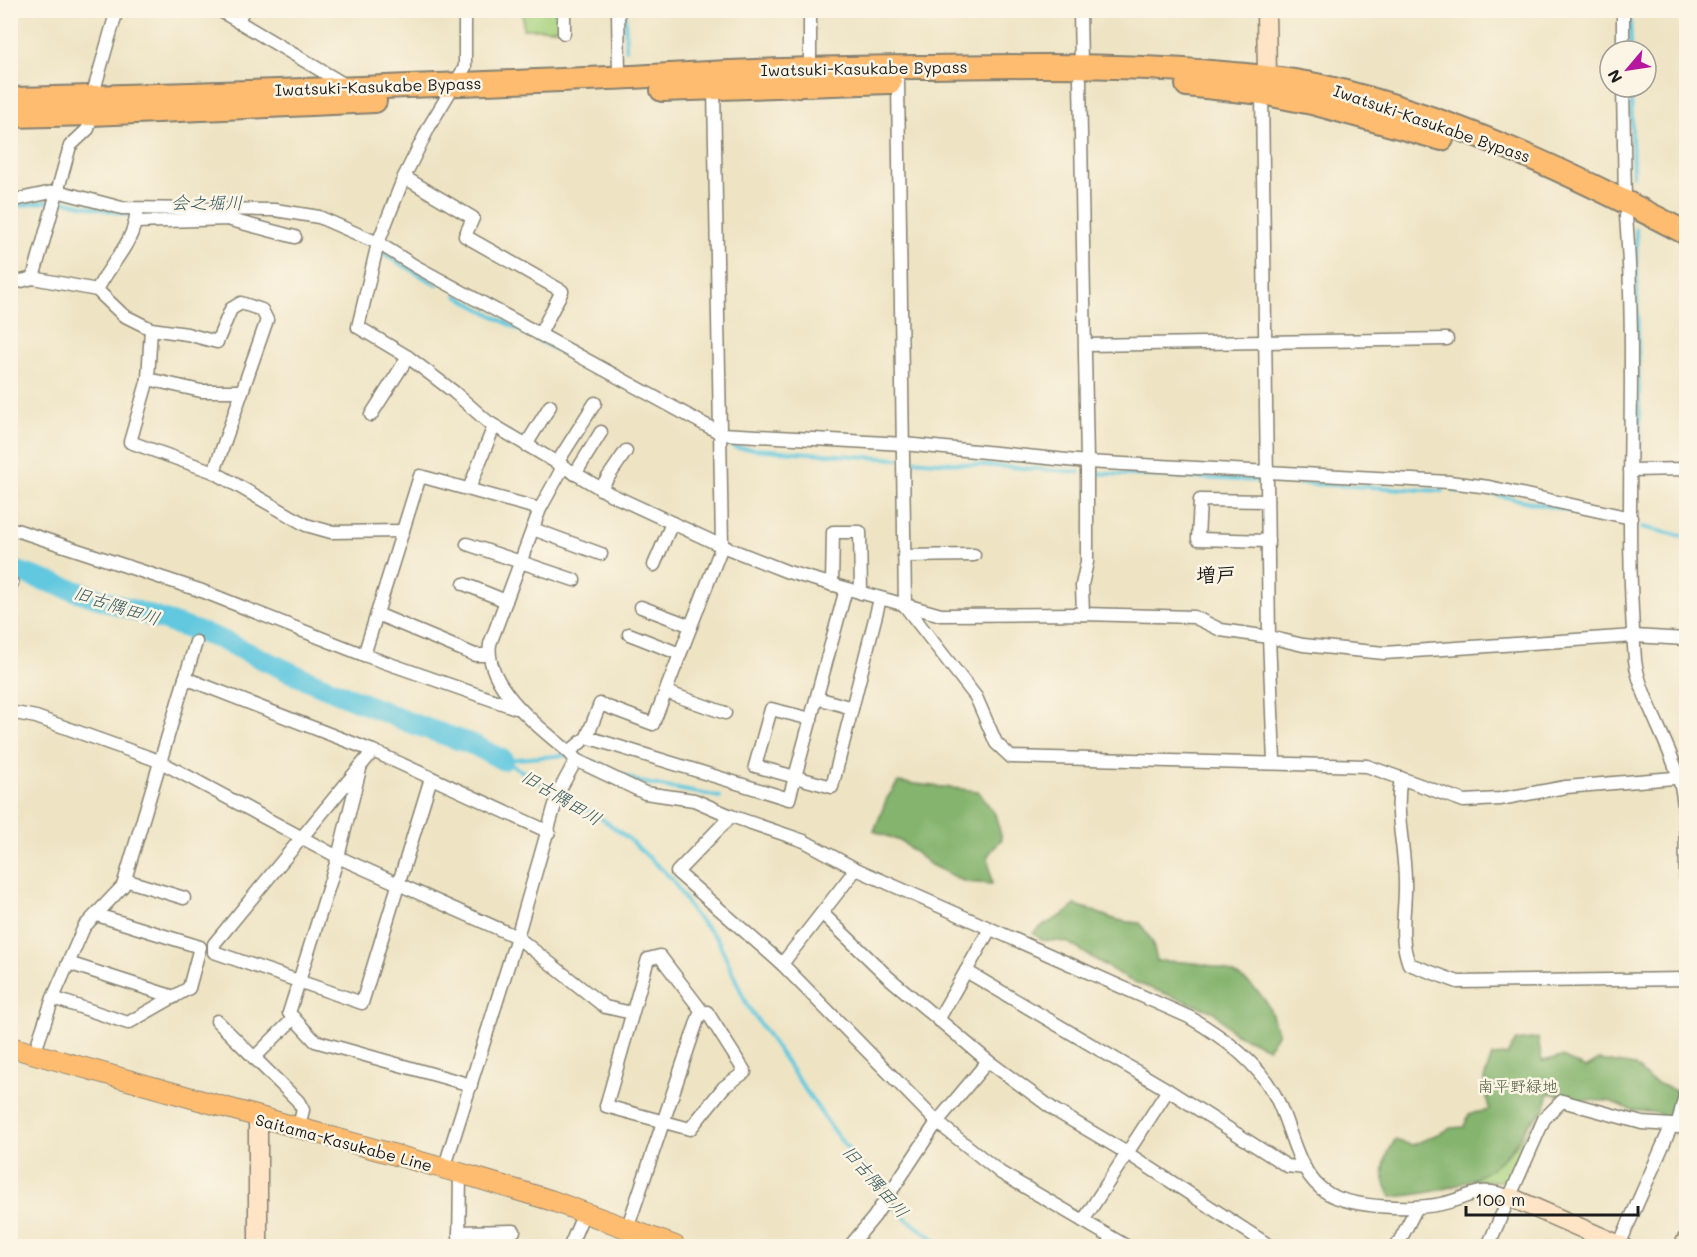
<svg xmlns="http://www.w3.org/2000/svg" width="1697" height="1257" font-family="Mali,'Klee One',sans-serif">
<style>
.green{fill:#a6d27e;stroke:#61774d;stroke-width:1.5}
.forest{fill:#84b46d;stroke:#506844;stroke-width:1.5}
.lines{fill:none;stroke-linecap:round;stroke-linejoin:round}
.stream{stroke:#62c8df;stroke-width:4}
.river{stroke:#62c8df;stroke-width:21}
.street-casing{stroke:#858070;stroke-width:15}
.secondary-casing{stroke:#858070;stroke-width:21}
.primary-casing{stroke:#858070;stroke-width:22}
.highway-casing{stroke:#858070;stroke-width:26}
.street{stroke:#fff;stroke-width:12}
.secondary{stroke:#ffe4c6;stroke-width:18}
.primary{stroke:#febc70;stroke-width:20}
.highway{stroke:#febc70;stroke-width:22}
.labels{text-anchor:middle;dominant-baseline:central;stroke-width:5;stroke-linejoin:round;paint-order:stroke}
.street-label{font-size:16px;fill:#1c1c1c;stroke:#fcf5e5}
.park-label{font-size:16px;fill:#4c5c3e;stroke:#fcf5e5}
.water-label{font-size:18px;font-style:italic;fill:#345860;stroke:#fcf5e5}
.quarter-label{font-size:20px;font-weight:bold;fill:#1c1c1c;stroke:#fcf5e5}
</style>
<rect width="100%" height="100%" fill="#fcf5e5"/>
<filter id="ink" filterUnits="userSpaceOnUse"><feTurbulence type="fractalNoise" baseFrequency=".0167" numOctaves="2"/><feDisplacementMap in="SourceGraphic" scale="12" xChannelSelector="R" yChannelSelector="G"/><feConvolveMatrix kernelMatrix="1 2 1 2 8 2 1 2 1" color-interpolation-filters="sRGB"/></filter>
<filter id="wash" filterUnits="userSpaceOnUse"><feTurbulence type="fractalNoise" baseFrequency=".008" numOctaves="4" result="noise"/><feDisplacementMap in="SourceGraphic" scale="24" xChannelSelector="R" yChannelSelector="G"/><feGaussianBlur stdDeviation="1.35" result="paint"/><feColorMatrix in="noise" values="0 0 0 0 0 0 0 0 0 0 0 0 0 0 0 0 0 1.4 0 .05"/><feComposite in="paint" operator="in"/></filter>
<g filter="url(#wash)">
<rect width="100%" height="100%" fill="#eee4c4"/>
<g class="green">
<path d="M523,11h39v14l-5,4h-34z"/>
<path d="M1539,1119l-26,58 -11,4 -29,-1 35,-26z"/>
</g>
<g class="forest">
<path d="M898,782l80,9 17,23 7,25 -14,16 4,29 -27,-2 -34,-17 -29,-23 -28,-11 13,-33z"/>
<path d="M1075,905c24,6 39,18 65,18l12,18 5,20c41,0 84,4 109,41 6,9 8,22 12,31l-10,15 -34,-15 -20,-21 -85,-32 -62,-38 -25,-2 -9,-7c16,-14 26,-12 42,-28z"/>
<path d="M1538,1038l4,23 20,-4 24,11 13,-8 36,6 15,14 28,12 -4,21 -9,5 -8,-5 -25,-3 -23,-9 -29,-1 -31,-7 -5,18c-18,11 -26,32 -40,46 -28,29 -74,37 -112,40 -14,-19 -9,-38 3,-57l18,5 38,-17 13,-1 5,-13 20,-4 -5,-31 8,-23 15,-1 9,-14z"/>
</g>
<g class="lines">
<g class="stream">
<path d="M625,10l1,39"/>
<path d="M1630,10l1,41"/>
<path d="M1631,87l2,88"/>
<path d="M59,200l74,16"/>
<path d="M10,207l41,-6"/>
<path d="M1636,229l4,227"/>
<path d="M379,251l58,34"/>
<path d="M457,296l130,71"/>
<path d="M723,440l13,8 162,11"/>
<path d="M910,460l169,12"/>
<path d="M1090,473l172,8"/>
<path d="M1276,482l167,9"/>
<path d="M1454,491l34,2 133,29"/>
<path d="M1642,527l44,10"/>
<path d="M575,754l65,28 80,15"/>
<path d="M503,760l98,58 28,21 43,40 21,34 25,27 29,65 88,128 68,83 40,30"/>
<path d="M503,760l65,-5"/>
</g>
<path class="river" d="M10,569l207,69 79,37 112,47 66,23 29,15"/>
</g>
</g>
<g filter="url(#ink)">
<g class="lines">
<defs>
<g id="street">
<path d="M219,10l128,76"/>
<path d="M465,10v57l-35,58 -26,52 -26,66 -20,84 50,30 46,35 34,30 122,72 112,52 66,26 153,43 142,-1 111,3 27,13 48,7 34,8 81,8 250,-17 52,3"/>
<path d="M564,10v23"/>
<path d="M618,10l1,67"/>
<path d="M810,10v57"/>
<path d="M1080,10l1,55"/>
<path d="M1623,10v41"/>
<path d="M238,22l5,-12"/>
<path d="M1080,80l7,382v100l-5,23 1,29"/>
<path d="M898,82l7,524 71,91 20,46 15,14 356,9 97,35 36,-2 66,-12 120,-10"/>
<path d="M1623,87l2,114"/>
<path d="M1262,93l7,544 5,125"/>
<path d="M92,97l25,-87"/>
<path d="M404,177l69,41 -8,18 97,55 -22,43"/>
<path d="M10,201l47,-10 65,17 153,2 44,7 59,26 37,23 307,168 182,10 183,18 362,20 40,5 142,31"/>
<path d="M1626,216c12,148 -3,297 9,444 3,31 33,82 43,115 10,32 7,70 8,103"/>
<path d="M136,222l91,-3 68,18"/>
<path d="M33,278l37,-132 18,-17 4,-15"/>
<path d="M10,284l23,-6 64,12 26,25 28,14 36,5 30,8 14,-33 10,-6 21,7 5,10 -53,152"/>
<path d="M97,290c12,-25 37,-47 39,-75"/>
<path d="M151,329l-3,50 -18,63 84,30 92,53 25,7 72,-1"/>
<path d="M1086,345l361,-6"/>
<path d="M148,379l53,12h39"/>
<path d="M371,415l37,-58"/>
<path d="M526,445l24,-39"/>
<path d="M557,463l38,-60"/>
<path d="M563,467l-23,42 -50,135c-6,42 50,84 79,108"/>
<path d="M1630,470l56,-1"/>
<path d="M575,474l26,-42"/>
<path d="M469,489l25,-63"/>
<path d="M600,489l26,-38"/>
<path d="M1267,501l-67,-1 -2,39 70,2"/>
<path d="M10,528l192,63 162,64 152,53"/>
<path d="M533,529l68,25"/>
<path d="M467,544l107,36"/>
<path d="M904,556l70,-1"/>
<path d="M654,565l18,-42"/>
<path d="M464,584l42,17"/>
<path d="M832,585l1,-53h27l1,61"/>
<path d="M10,587l2,-4"/>
<path d="M641,607l50,19"/>
<path d="M377,614l98,41h13"/>
<path d="M629,634l51,20"/>
<path d="M364,655l56,-179 120,33"/>
<path d="M185,678l188,73 176,81"/>
<path d="M666,692l59,21"/>
<path d="M817,698l35,10"/>
<path d="M10,712l26,5 123,44 179,96 179,80 88,70 27,6"/>
<path d="M811,719l-40,-10 -16,57 77,21 48,-188"/>
<path d="M587,737l202,62 57,-210"/>
<path d="M373,751l-159,193v8l148,51 69,-225"/>
<path d="M576,760l69,33 49,7 37,16 73,25 52,28 333,148c31,18 66,43 84,75 19,31 21,82 56,102 26,14 83,16 112,10 29,-6 38,-20 69,-7"/>
<path d="M360,769l-22,88 -49,156 26,28 156,44"/>
<path d="M1401,778c-7,35 4,68 4,103 1,30 -7,54 4,83l49,18 228,-3"/>
<path d="M731,816l-54,56 105,92 155,158 64,51 125,73"/>
<path d="M125,880l59,18"/>
<path d="M823,914l65,63 100,84 68,50 71,42 143,93"/>
<path d="M68,963l106,34"/>
<path d="M782,964l74,-95"/>
<path d="M966,971l202,119 119,76 18,2"/>
<path d="M53,998l75,25 61,-35 11,-41 -103,-32"/>
<path d="M938,1020l52,-91"/>
<path d="M217,1021l81,80 5,9 -5,19"/>
<path d="M34,1054l19,-56 31,-71 39,-41 73,-244"/>
<path d="M254,1058l40,-40"/>
<path d="M1677,1127l9,-36"/>
<path d="M444,1169l73,-232 42,-146 17,-31 -7,-8 18,-15 13,-33 53,20 69,-178 -8,-458"/>
<path d="M1083,1221l85,-131"/>
<path d="M627,1229l74,-219 -41,-54 -12,3 -42,147 84,23 34,-42 21,-15 -38,-60 -7,2"/>
<path d="M459,1232l55,-1"/>
<path d="M1619,1245l52,-118"/>
<path d="M459,1246l1,-73"/>
<path d="M570,1246l14,-33"/>
<path d="M850,1246l24,-29 63,-95 51,-61"/>
<path d="M1397,1246l20,-39"/>
<path d="M1488,1246l56,-127 18,-18 80,22 44,3"/>
</g>
<g id="secondary">
<path d="M1263,88l4,-11 -1,-67"/>
<path d="M258,1118v128"/>
<path d="M1510,1197l112,49"/>
<path d="M1684,1246l2,-5"/>
</g>
<path id="primary" d="M10,1047l450,126 90,27 125,46"/>
<g id="highway">
<path d="M1187,85l75,8 50,10 130,36"/>
<path d="M662,90l228,-8"/>
<path d="M10,99c192,-4 384,-12 575,-20 112,-5 223,-12 334,-12 98,-1 195,-3 292,5 37,3 74,6 110,14 129,30 249,86 365,147"/>
<path d="M10,116l82,-2 283,-13"/>
</g>
</defs>
<use href="#street" class="street-casing"/>
<use href="#secondary" class="secondary-casing"/>
<use href="#primary" class="primary-casing"/>
<use href="#highway" class="highway-casing"/>
<use href="#street" class="street"/>
<use href="#secondary" class="secondary"/>
<use href="#primary" class="primary"/>
<use href="#highway" class="highway"/>
</g>
</g>
<g class="labels">
<g class="street-label">
<text transform="translate(864 68) rotate(-1)">Iwatsuki-Kasukabe Bypass</text>
<text transform="translate(378 86) rotate(-2)">Iwatsuki-Kasukabe Bypass</text>
<text transform="translate(1432 123) rotate(19)">Iwatsuki-Kasukabe Bypass</text>
<text transform="translate(344 1142) rotate(15)">Saitama-Kasukabe Line</text>
</g>
<g class="park-label">
<text x="1518" y="1085">南平野緑地</text>
</g>
<g class="water-label">
<text x="207" y="202">会之堀川</text>
<text transform="translate(117 605) rotate(18)">旧古隅田川</text>
<text transform="translate(562 797) rotate(31)">旧古隅田川</text>
<text transform="translate(876 1181) rotate(49)">旧古隅田川</text>
</g>
<g class="quarter-label">
<text x="1216" y="574">増戸</text>
</g>
</g>
<rect width="1697" height="1257" fill="none" stroke="#fcf5e5" stroke-width="36"/>
<g transform="translate(1628 69) rotate(241)"><circle r="28" fill="#fcf5e5" stroke="#a29e95" stroke-width="1.5"/>
<path d="M0-4.5L10 22L0 15L-10 22Z" fill="#b5179e"/>
<text y="-9" font-size="16" font-weight="bold" text-anchor="middle" fill="#1c1c1c">N</text>
</g>
<path d="M1466 1206v9h172v-9" fill="none" stroke="#1c1c1c" stroke-width="3"/>
<text x="1475" y="1206" font-size="18" fill="#1c1c1c" stroke="#fcf5e5" stroke-width="4.5" paint-order="stroke">100 m</text>
</svg>
